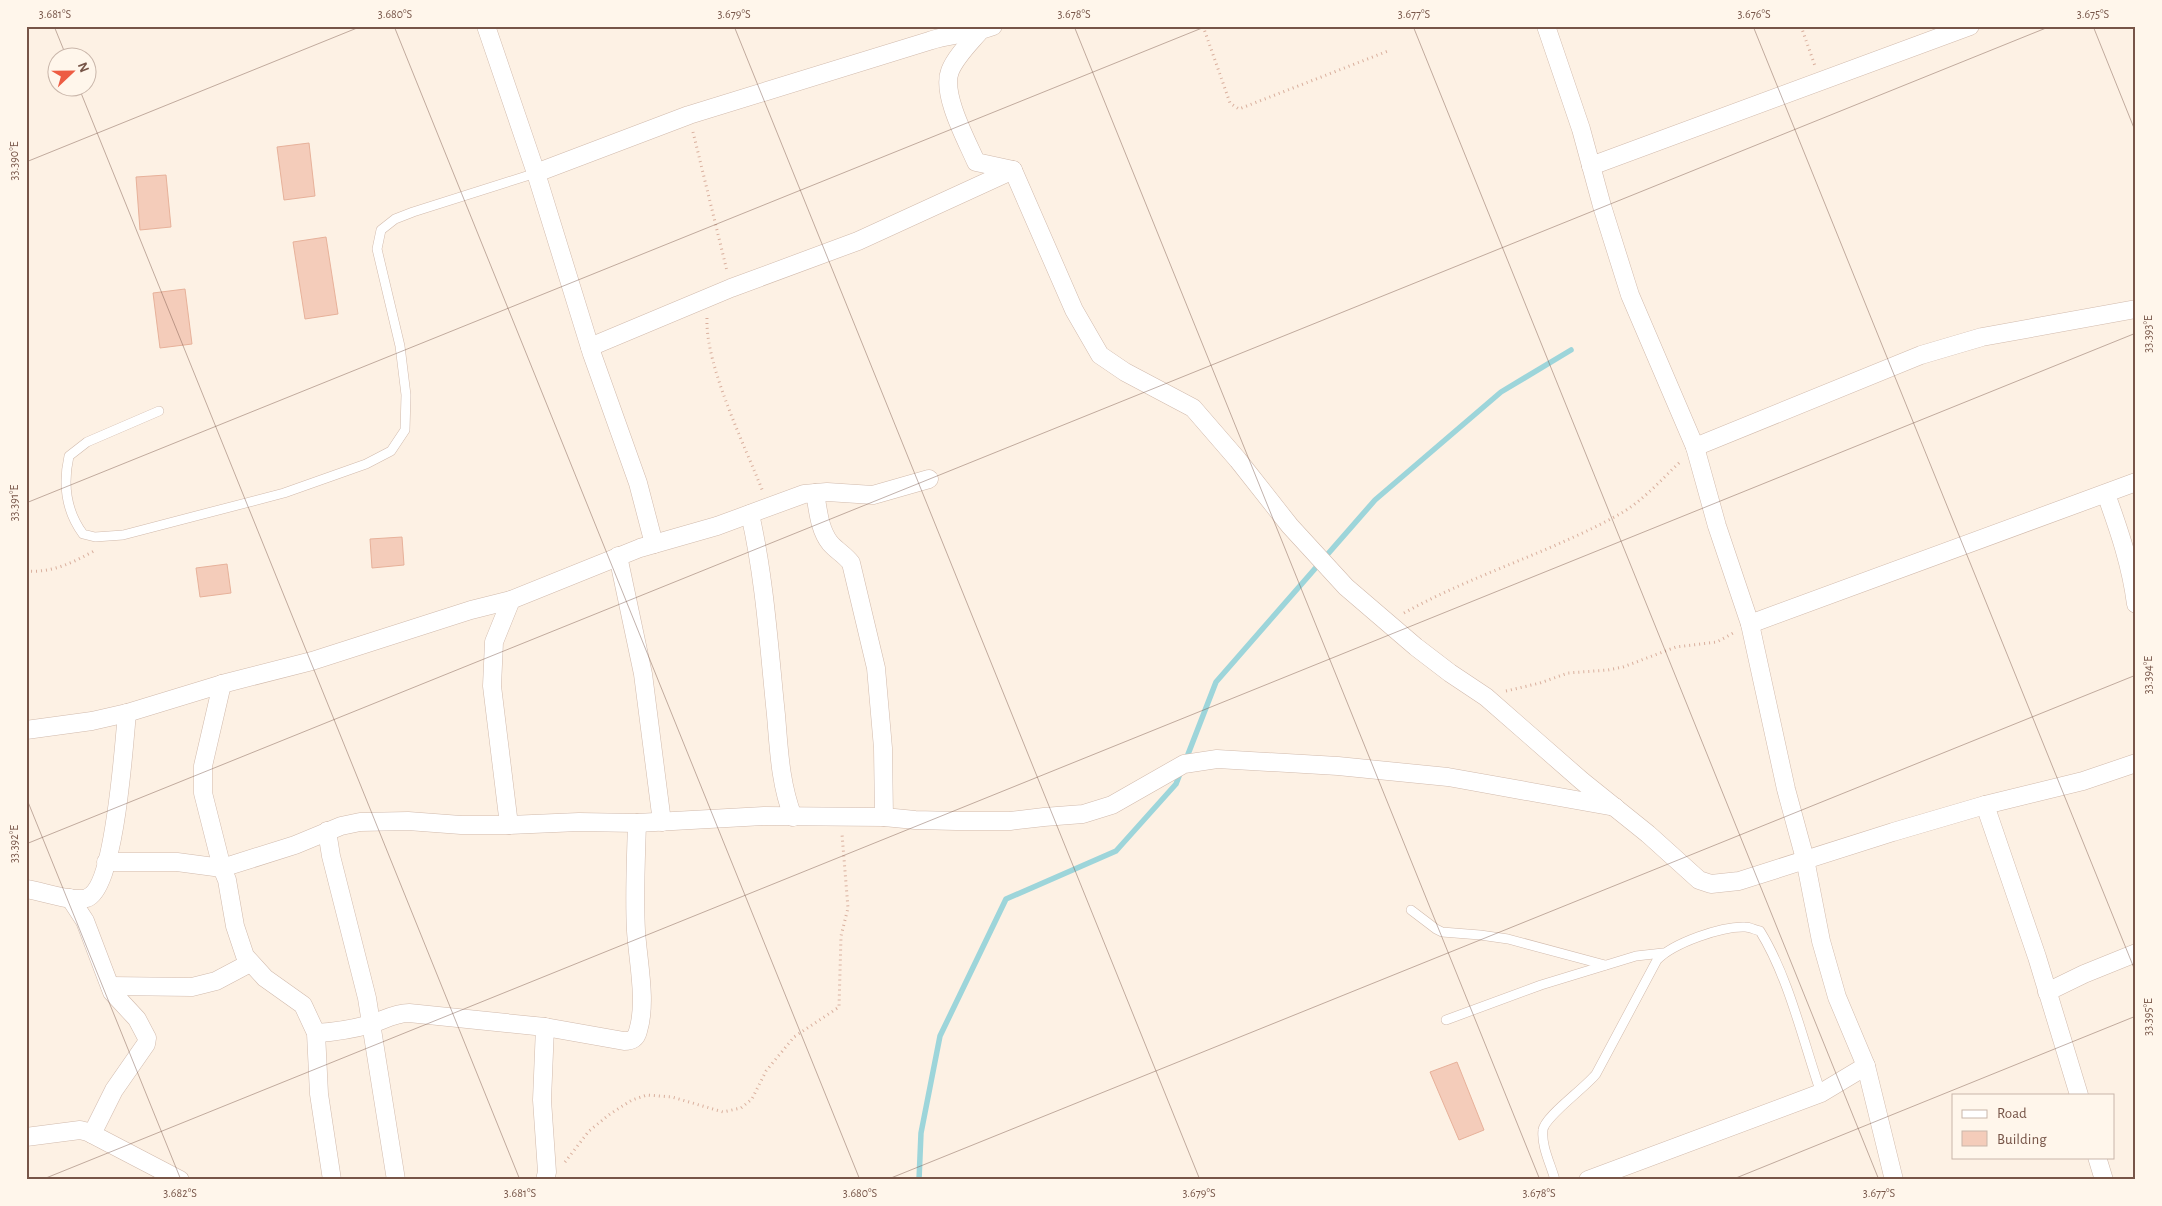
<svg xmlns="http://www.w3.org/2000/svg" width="2162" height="1206" font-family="'Alegreya Sans',sans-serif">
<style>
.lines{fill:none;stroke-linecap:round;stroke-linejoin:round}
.stream{stroke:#9dd5da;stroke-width:5.5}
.building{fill:#f4ccba;stroke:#e7b19a}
.service-casing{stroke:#d1baac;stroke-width:10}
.minor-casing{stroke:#d1baac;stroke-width:19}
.path{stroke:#d9af9d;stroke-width:3;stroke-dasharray:1 4;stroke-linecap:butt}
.service{stroke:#fff;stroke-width:9}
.minor{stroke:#fff;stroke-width:18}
.ticks{fill:none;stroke:#775548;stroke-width:1;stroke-opacity:0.45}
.neatline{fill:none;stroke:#775548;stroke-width:2}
.ticks-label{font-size:12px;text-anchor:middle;fill:#775548}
</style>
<rect width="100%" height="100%" fill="#fdf1e4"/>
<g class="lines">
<g class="stream">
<path d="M1185,762l31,-80 159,-182 126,-108 70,-42"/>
<path d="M919,1180l2,-47 19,-97 66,-137 110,-48 60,-67 5,-13"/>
</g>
</g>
<g class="building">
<path d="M309,143l6,53 -31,4 -7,-53z"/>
<path d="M166,175l5,52 -31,3 -4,-53z"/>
<path d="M326,237l12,77 -33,5 -12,-77z"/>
<path d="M185,289l7,55 -32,4 -7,-55z"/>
<path d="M402,537l2,28 -32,3 -2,-29z"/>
<path d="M227,564l4,29 -31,4 -4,-29z"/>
<path d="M1457,1062l27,68 -25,10 -29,-68z"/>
</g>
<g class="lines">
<defs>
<g id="service">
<path d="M159,411l-72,31 -18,14c-6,27 -3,55 14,78l12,3 28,-2 161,-42 82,-29 25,-13 14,-21 1,-35 -6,-49 -23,-97 4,-19 14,-11 18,-7 123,-39"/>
<path d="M1411,910l25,19 6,3 38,3 28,4 97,26"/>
<path d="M1446,1020l95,-35 95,-29 27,-3"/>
<path d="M1555,1180c-4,-15 -14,-34 -12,-50 1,-13 42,-42 53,-56l61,-114c16,-17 65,-34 88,-33 5,0 10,3 15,4 29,47 43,110 61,162"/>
</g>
<g id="minor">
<path d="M486,26l50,147 56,181 46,129 16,61"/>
<path d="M1546,26l35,103 21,77 28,89 65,152 22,79 33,98 36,165 19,70 16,82 16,56 29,69 28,114"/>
<path d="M980,31c-10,12 -24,25 -30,40 -9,23 17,70 26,91l37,8 61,140 26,45 25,17 68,36 45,52 52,66 56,61 70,60 34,26 36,24 96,84 66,53 51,46 12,4 28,-3 154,-49 92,-27 98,-24 53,-18"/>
<path d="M1591,166l379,-140"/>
<path d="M536,173l153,-58 240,-74c21,-7 43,-7 64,-15"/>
<path d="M590,347l141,-59 127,-47 155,-71"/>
<path d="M1695,447l226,-92 61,-18 154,-28"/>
<path d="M815,493c3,16 4,36 15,50 7,8 15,12 21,20l25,105 7,80 1,69"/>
<path d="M2106,494c13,36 25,71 30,110"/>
<path d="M750,514c15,66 19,134 26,201 3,35 4,68 17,102"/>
<path d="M618,556l25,118 19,148"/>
<path d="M1750,624l386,-142"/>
<path d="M222,684l-19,82v27l19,75 5,12 8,46 10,30 20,22 38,27 13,28 3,61 13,86"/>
<path d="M26,730l66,-9 35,-8 95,-29 90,-23 159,-51 40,-10 129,-52 77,-22 87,-32 23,-2 46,3 56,-16"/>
<path d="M1985,805l52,152 42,138"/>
<path d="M509,825l-17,-139 2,-44 17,-42"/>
<path d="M327,831l4,25 36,142 29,182"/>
<path d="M106,862h71l45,6 73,-23 46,-19 19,-4 48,-1 53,4h48l70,-3 58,1 127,-7 120,1 31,3 41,1h54l34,-4 39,-3 29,-9 72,-41 33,-5 121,7 110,11 167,30"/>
<path d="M26,889c16,2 46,14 61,9 28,-11 37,-154 40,-185"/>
<path d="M70,898l15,23 27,71 25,27 10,19 -1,6 -32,46 -22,44"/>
<path d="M110,986l82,1 24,-6 34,-18"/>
<path d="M2047,992l37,-18 52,-21"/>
<path d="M316,1033c19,-1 37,-4 55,-9 13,-4 24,-11 38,-11l136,14 79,14c7,0 12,-2 14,-10 9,-29 0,-69 -2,-100 -2,-36 0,-72 1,-108"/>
<path d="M26,1137l54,-7 8,2 92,48"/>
<path d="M2097,1157l7,23"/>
<path d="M545,1180l2,-8 -5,-72 3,-73"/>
<path d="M1588,1180l233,-87 45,-27"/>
</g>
</defs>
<use href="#service" class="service-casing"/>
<use href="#minor" class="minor-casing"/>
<g class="path">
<path d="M1203,26l27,77 9,6 149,-58"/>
<path d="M1801,26l14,40"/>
<path d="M693,132l34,139"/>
<path d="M707,318c-2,47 38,128 56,174"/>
<path d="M26,571c26,2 46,-8 68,-20"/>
<path d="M1404,613c68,-38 145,-60 214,-98 24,-13 43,-35 63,-54"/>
<path d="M1506,691l34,-8 28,-10 40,-3 15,-3 53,-20 41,-5 18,-10"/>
<path d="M565,1162l24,-31 21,-17 22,-14 15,-5 25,2 51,15 18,-4 11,-9 14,-28 28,-34 45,-30 2,-71 7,-28 -6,-74"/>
</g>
<use href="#service" class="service"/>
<use href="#minor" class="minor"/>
</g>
<path class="ticks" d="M54,26l13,32M394,26l466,1154M734,26l466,1154M1074,26l466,1154M1413,26l466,1154M1753,26l383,947M2093,26l43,107M79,88l441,1092M26,162l336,-136M26,503l1181,-477M26,797l155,383M26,844l2025,-818M41,1180l2095,-847M886,1180l1250,-505M1731,1180l405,-164"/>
<rect width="2162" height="1206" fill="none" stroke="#fff6eb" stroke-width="55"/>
<rect x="1952" y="1094" width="162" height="65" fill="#fff6eb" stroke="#c9b6aa"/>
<rect x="1962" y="1110" width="25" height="8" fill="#ffffff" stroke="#c9b6aa"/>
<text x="1997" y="1118" font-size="15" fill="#775548">Road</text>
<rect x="1962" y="1131" width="25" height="15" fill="#f4ccba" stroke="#c9b6aa"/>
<text x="1997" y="1144" font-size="15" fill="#775548">Building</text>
<g transform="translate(72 72) rotate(68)"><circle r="24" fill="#fff6eb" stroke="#c9b6aa"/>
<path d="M0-4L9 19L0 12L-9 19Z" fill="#ed5c43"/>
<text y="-8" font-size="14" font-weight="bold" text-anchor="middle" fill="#775548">N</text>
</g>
<rect x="28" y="28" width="2106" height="1150" class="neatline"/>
<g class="ticks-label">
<text x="55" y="18">3.681°S</text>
<text x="395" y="18">3.680°S</text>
<text x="734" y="18">3.679°S</text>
<text x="1074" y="18">3.678°S</text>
<text x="1414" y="18">3.677°S</text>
<text x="1754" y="18">3.676°S</text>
<text x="2093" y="18">3.675°S</text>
<text transform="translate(14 161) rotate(-90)" y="4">33.390°E</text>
<text transform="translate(2148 334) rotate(-90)" y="4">33.393°E</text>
<text transform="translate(14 503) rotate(-90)" y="4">33.391°E</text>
<text transform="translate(2148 675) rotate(-90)" y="4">33.394°E</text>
<text transform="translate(14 844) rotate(-90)" y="4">33.392°E</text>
<text transform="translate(2148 1017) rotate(-90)" y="4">33.395°E</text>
<text x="180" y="1197">3.682°S</text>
<text x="520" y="1197">3.681°S</text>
<text x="860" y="1197">3.680°S</text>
<text x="1199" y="1197">3.679°S</text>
<text x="1539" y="1197">3.678°S</text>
<text x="1879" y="1197">3.677°S</text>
</g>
</svg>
